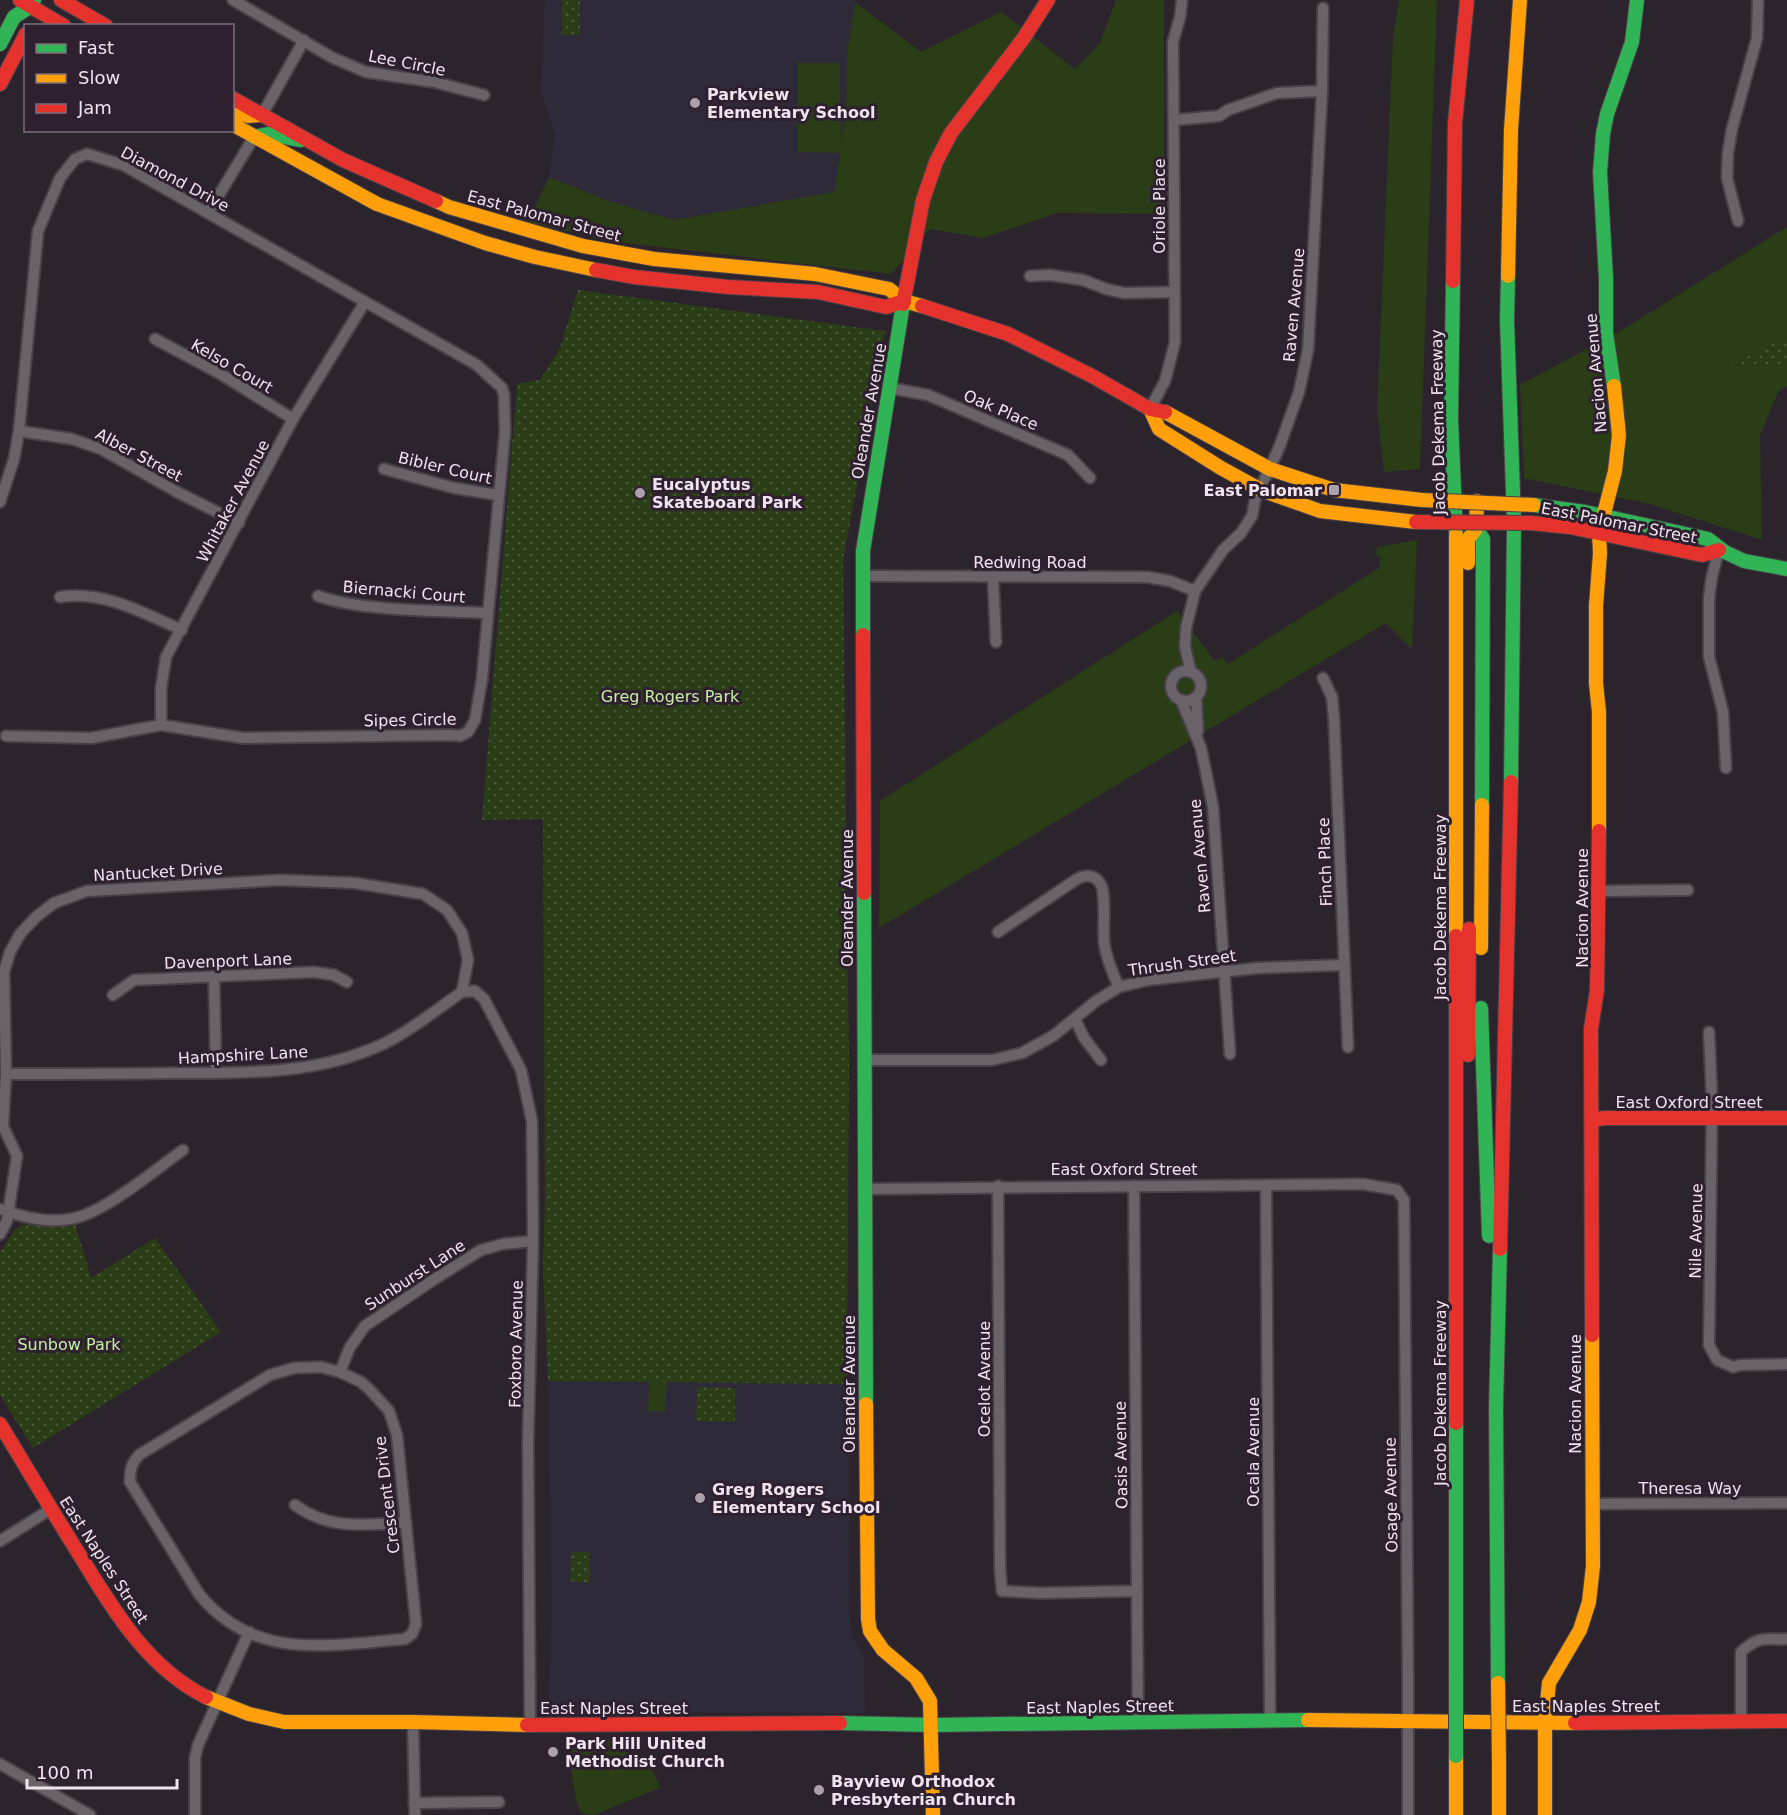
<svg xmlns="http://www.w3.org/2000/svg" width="1787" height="1815" font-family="'DejaVu Sans',sans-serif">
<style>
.education{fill:#2f2a39}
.grass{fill:#2a3d16}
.park{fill:url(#park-dots)}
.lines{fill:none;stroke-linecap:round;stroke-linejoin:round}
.street-casing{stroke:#484148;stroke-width:14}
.fast-casing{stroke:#484148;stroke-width:16}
.slow-casing{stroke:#484148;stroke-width:16}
.jam-casing{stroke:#484148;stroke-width:16}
.street{stroke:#696369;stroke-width:10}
.fast{stroke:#30b455;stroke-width:14}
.slow{stroke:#ff9f0a;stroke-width:14}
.jam{stroke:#e5322d;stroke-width:14}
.fast-bridge-casing{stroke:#484148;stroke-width:16;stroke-linecap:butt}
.slow-bridge-casing{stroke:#484148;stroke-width:16;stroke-linecap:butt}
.jam-bridge-casing{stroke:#484148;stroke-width:16;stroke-linecap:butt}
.fast-bridge{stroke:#30b455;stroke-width:14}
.slow-bridge{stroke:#ff9f0a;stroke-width:14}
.jam-bridge{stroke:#e5322d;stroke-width:14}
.poi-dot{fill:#aba1aa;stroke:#2f2030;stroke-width:2}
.labels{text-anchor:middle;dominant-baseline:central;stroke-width:6;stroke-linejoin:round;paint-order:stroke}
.street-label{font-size:16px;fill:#efe4ee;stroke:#2f2030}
.poi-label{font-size:16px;font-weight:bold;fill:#efe4ee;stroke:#2f2030;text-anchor:start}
.park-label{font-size:16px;fill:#c6efa5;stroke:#2f2030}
</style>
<defs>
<pattern id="park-dots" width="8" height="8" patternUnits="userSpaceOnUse" patternTransform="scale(1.5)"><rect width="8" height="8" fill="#2a3d16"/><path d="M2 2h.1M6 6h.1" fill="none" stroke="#495938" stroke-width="1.8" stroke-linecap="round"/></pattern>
</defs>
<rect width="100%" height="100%" fill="#2c242c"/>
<g class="education">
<path d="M545,0h310l-8,53 -1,60 -12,79 -160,28 -65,-19 -60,-24 6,-43 -14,-42z"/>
<path d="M548,1381l299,3 3,7 -1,219 3,24 12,22 1,57 -306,-1 -10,-10 3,-96z"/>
</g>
<g class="grass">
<path d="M1116,0h48v214l-108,-1 -72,25 -54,-9 -39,45 -283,-33 -80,-19 21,-45 60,24 65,19 160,-28 6,-39 -42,-1v-89h42l1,81 5,-31 1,-60 8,-51 66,50 80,-40 74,57 25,-26z"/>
<path d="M1399,0h38l-17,469 -36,3 -7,-62 16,-373z"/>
<path d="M1787,227v110l-55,27 55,2v20l-9,6 -18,43 2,105 -112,-36 -126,-26 -4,-93 102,-55z"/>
<path d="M1417,540l-5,109 -26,-26 -507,305 1,-127 297,-190 38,50 7,-4 6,7 151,-96 1,-11 -4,-1 1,-9z"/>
<path d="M649,1379h18l-2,33 -17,-1z"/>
<path d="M615,1738c23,10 37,26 45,50l-66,27 -13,-2 -5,-13 -9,-57z"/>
</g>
<g class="park">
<rect x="562" y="0" width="18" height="35"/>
<path d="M578,290l307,41 -42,230 6,502 -2,321 -299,-3 -5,-113 2,-71 -2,-378 -61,1 35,-436 23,-4 20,-32z"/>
<path d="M1787,337v29l-57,-2z"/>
<path d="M75,1224l16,54 64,-40 66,94 -188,116 -33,-53v-143l15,-22 6,-5z"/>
<path d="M697,1387l38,1v34l-39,-1z"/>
<path d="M573,1552h17v31l-20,-2 1,-27z"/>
</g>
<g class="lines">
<defs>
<g id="street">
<path d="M233,0l100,58 33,14 68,10 50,13"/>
<path d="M262,115l42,-75"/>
<path d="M1175,120l44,-4 9,-6 49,-17 45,-2"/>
<path d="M208,213l46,-76"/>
<path d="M1738,221l-11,-43 1,-25 4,-24 25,-91 1,-38"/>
<path d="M1030,276l20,-1 33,5 23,9 18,4 50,-1"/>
<path d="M155,339l64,34 74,46"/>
<path d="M890,388l38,7 140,60 22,23"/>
<path d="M1150,409l15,-28 10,-39 -2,-300 7,-25 2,-17"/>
<path d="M19,431l53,8 29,10 76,43 62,31"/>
<path d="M384,469l70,19 44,7"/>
<path d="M0,502l14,-43 5,-28 19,-200 22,-53 15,-19 12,-5 36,11 354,200 25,23 2,7 1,37 -23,247 -7,41 -7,12 -8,4 -9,-1 -208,3 -82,-13 -70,13 -85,-2"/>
<path d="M1719,550l-7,26 -3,22v59l14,55 3,56"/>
<path d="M863,576l284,1 23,4 25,10"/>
<path d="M993,578l3,64"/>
<path d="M318,596c48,16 118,14 169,17"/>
<path d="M60,597c43,-7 83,16 122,33"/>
<circle cx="1186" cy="686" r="15"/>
<path d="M1191,672l-6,-25 1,-19 9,-37 28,-41 18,-17 11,-17 3,-16 24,-52 20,-56 9,-42 14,-259 1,-83"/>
<path d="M1323,678l9,19 2,22 14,328"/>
<path d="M1196,697l2,34"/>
<path d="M1181,700l20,48 12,59 17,247"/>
<path d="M161,725v-37l5,-31 127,-238 72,-117"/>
<path d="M1599,891l89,-1"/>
<path d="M998,932l79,-53c9,-5 19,-4 24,6 5,9 2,44 3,57 2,16 8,30 15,45"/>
<path d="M214,976l2,97"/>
<path d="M462,992l13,-1 9,8 37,71 11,51 1,120 -5,200 2,284"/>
<path d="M113,995l21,-15 180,-8 20,3 13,7"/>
<path d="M1075,1019l9,19 17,22"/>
<path d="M1709,1032l3,69 -3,244 8,15 16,7 7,-2 47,-1"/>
<path d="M864,1060h128l30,-7 31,-17 43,-35 23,-14 29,-7 109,-12 87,-3"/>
<path d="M6,1074c55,0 110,0 165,-1 66,0 136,2 198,-23 33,-12 65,-39 93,-58"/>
<path d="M1266,1185l4,535"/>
<path d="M998,1186l2,383 2,22 38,2 97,-2"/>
<path d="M1134,1186l4,537"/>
<path d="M864,1189l499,-5 34,6 7,10 4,480v135"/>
<path d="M0,1209c24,9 56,16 82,7 31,-11 73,-46 101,-66"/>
<path d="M0,1234l7,-13 10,-65 -14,-30 3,-52 -2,-102 6,-20 10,-18 16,-17 18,-14 33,-12 194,-11 74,3 68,11 24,16 15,23 6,27 -6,32"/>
<path d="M321,1367l19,5 21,10 8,7 20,22 8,24 19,189 -4,10 -7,5c-76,6 -151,23 -206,-45l-69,-112c0,-12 1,-18 9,-27l131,-80 24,-7z"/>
<path d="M340,1372l10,-25 15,-21 68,-46 48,-30 22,-6 30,-3"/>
<path d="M1592,1504l195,-1"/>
<path d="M295,1505c35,26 70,19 111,18"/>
<path d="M0,1541l51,-32"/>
<path d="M413,1722l2,93"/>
<path d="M1741,1722v-70c19,-17 23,-12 46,-13"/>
<path d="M0,1764l90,51"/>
<path d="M414,1803l85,-1"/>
<path d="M195,1815v-57l3,-13 51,-113"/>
</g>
<g id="fast">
<path d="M0,44l14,-27 17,-11 3,-6"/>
<path d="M254,137l14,-3 33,6"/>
<path d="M1508,276l-1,44 7,201 -3,261"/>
<path d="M1453,281l-2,138 5,116"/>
<path d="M1614,386l-8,-53v-55l-6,-106 3,-38 4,-20 25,-72 5,-42"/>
<path d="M1534,505l51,7 123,27 17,13 19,9 43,8"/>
<path d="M1476,529l7,10 -1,266"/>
<path d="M863,635v-84l40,-247"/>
<path d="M864,893l2,511"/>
<path d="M1481,1008l8,228"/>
<path d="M1456,1423v260"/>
<path d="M1498,1683l-2,-276 4,-158"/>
<path d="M840,1723l92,2 376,-5"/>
</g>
<g id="slow">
<path d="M232,112l16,4 11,-1"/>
<path d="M232,124l145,80 108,39 50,14 61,13"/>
<path d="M436,201l13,6 134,39 71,13 161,15 74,15 15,12 18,5"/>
<path d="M1508,276l3,-146 9,-130"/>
<path d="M1150,409l9,20 62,39 40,22 59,21 96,11"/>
<path d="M1165,412l105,57 64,21 88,10"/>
<path d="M1456,535v401"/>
<path d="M1468,563v-24l8,-10 1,-28"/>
<path d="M1599,831v-119l-3,-29v-77l4,-53 -1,-20 16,-62 4,-36 -5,-49"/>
<path d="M1481,948l1,-143"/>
<path d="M866,1404l2,215 2,12 13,19 33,28 14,23 3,114"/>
<path d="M206,1697l43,17 35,8h129l114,3"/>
<path d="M1308,1720l267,3"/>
<path d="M1456,1756v59"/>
<path d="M1499,1760v55"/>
<path d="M1545,1815v-93l4,-39 31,-53 9,-28 4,-36 -1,-231"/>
</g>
<g id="jam">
<path d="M20,0l44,26"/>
<path d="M61,0l45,26"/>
<path d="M0,84l26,-50"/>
<path d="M232,98l111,62 93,41"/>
<path d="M596,270l38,7 94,10 90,5 68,15 18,-6"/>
<path d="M1453,281l2,-158 12,-123"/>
<path d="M903,304l20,-104 13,-38 15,-29 72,-94 25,-39"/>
<path d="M922,306l86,28 84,42 58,33 15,3"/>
<path d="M1531,523l39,4 132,28 17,-5"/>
<path d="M863,635l1,258"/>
<path d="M1456,936v487"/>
<path d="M1468,1055l1,-126"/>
<path d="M1592,1120l12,-2h183"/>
<path d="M1500,1249l11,-467"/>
<path d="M1592,1335l-1,-306 6,-39 2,-159"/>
<path d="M0,1424c26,43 52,87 79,130 34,55 67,113 127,143"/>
<path d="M1575,1723l212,-2"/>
<path d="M527,1725l313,-2"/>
</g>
</defs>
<use href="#street" class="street-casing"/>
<use href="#fast" class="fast-casing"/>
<use href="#slow" class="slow-casing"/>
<use href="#jam" class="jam-casing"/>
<use href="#street" class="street"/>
<use href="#fast" class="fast"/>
<use href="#slow" class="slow"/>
<use href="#jam" class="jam"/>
<defs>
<path id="fast-bridge" d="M1456,1683v73"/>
<g id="slow-bridge">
<path d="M1422,500l112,5"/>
<path d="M1498,1683l1,77"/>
</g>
<path id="jam-bridge" d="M1416,522l115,1"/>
</defs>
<use href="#fast-bridge" class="fast-bridge-casing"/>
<use href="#slow-bridge" class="slow-bridge-casing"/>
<use href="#jam-bridge" class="jam-bridge-casing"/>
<use href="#fast-bridge" class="fast-bridge"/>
<use href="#slow-bridge" class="slow-bridge"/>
<use href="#jam-bridge" class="jam-bridge"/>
</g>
<g class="poi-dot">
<circle cx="695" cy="103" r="6"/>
<rect x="1328" y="484" width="12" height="12" rx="3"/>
<circle cx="640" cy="493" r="6"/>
<circle cx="700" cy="1498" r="6"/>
<circle cx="553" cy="1752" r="6"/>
<circle cx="819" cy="1790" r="6"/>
</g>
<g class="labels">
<g class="street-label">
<text transform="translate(407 63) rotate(11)">Lee Circle</text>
<text transform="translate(175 179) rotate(28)">Diamond Drive</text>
<text transform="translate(1159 206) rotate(-90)">Oriole Place</text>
<text transform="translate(544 216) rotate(15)">East Palomar Street</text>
<text transform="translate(1294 305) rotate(-85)">Raven Avenue</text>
<text transform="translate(232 366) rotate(30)">Kelso Court</text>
<text transform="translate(1596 373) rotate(-95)">Nacion Avenue</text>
<text transform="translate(1001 410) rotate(23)">Oak Place</text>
<text transform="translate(869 411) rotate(-80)">Oleander Avenue</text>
<text transform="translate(1438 422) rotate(-91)">Jacob Dekema Freeway</text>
<text transform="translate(139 455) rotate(28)">Alber Street</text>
<text transform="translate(445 468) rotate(13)">Bibler Court</text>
<text transform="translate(233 501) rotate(-62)">Whitaker Avenue</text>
<text transform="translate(1619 523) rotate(11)">East Palomar Street</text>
<text x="1030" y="562">Redwing Road</text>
<text transform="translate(404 592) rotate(5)">Biernacki Court</text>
<text transform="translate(410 720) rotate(-1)">Sipes Circle</text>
<text transform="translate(1200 856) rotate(-95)">Raven Avenue</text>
<text transform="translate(1325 862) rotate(-92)">Finch Place</text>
<text transform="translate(158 872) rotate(-3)">Nantucket Drive</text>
<text transform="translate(847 898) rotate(-90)">Oleander Avenue</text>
<text transform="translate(1440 907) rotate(-90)">Jacob Dekema Freeway</text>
<text transform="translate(1582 908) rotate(-90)">Nacion Avenue</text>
<text transform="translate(228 961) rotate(-2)">Davenport Lane</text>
<text transform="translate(1182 963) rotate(-8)">Thrush Street</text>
<text transform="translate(243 1055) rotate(-3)">Hampshire Lane</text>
<text x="1689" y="1102">East Oxford Street</text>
<text x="1124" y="1169">East Oxford Street</text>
<text transform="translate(1696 1231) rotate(-89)">Nile Avenue</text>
<text transform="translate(415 1275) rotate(-33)">Sunburst Lane</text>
<text transform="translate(516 1344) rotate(-89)">Foxboro Avenue</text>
<text transform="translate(984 1379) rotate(-90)">Ocelot Avenue</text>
<text transform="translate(849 1384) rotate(-90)">Oleander Avenue</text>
<text transform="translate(1440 1393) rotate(-90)">Jacob Dekema Freeway</text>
<text transform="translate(1575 1394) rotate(-90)">Nacion Avenue</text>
<text transform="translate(1253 1452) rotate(-90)">Ocala Avenue</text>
<text transform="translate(1121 1455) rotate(-91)">Oasis Avenue</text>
<text x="1690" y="1488">Theresa Way</text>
<text transform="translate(387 1495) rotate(-97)">Crescent Drive</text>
<text transform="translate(1391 1495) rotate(-91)">Osage Avenue</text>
<text transform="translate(104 1560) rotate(57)">East Naples Street</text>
<text x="1586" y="1706">East Naples Street</text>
<text transform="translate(1100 1707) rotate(-1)">East Naples Street</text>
<text x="614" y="1708">East Naples Street</text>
</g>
<g class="poi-label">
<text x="707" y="94">Parkview<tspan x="707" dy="18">Elementary School</tspan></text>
<text x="652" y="484">Eucalyptus<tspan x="652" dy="18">Skateboard Park</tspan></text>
<text x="1322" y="490" text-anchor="end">East Palomar</text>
<text x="712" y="1489">Greg Rogers<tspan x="712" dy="18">Elementary School</tspan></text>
<text x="565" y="1743">Park Hill United<tspan x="565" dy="18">Methodist Church</tspan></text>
<text x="831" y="1781">Bayview Orthodox<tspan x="831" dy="18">Presbyterian Church</tspan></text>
</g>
<g class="park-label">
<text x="670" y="696">Greg Rogers Park</text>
<text x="69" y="1344">Sunbow Park</text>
</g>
</g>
<rect x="24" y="24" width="210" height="108" fill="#2f2030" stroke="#7c6e7c" stroke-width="1.5"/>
<rect x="36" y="44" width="30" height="9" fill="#30b455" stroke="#7c6e7c" stroke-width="1.5"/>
<text x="78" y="54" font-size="18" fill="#efe4ee">Fast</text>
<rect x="36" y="74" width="30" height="9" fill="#ff9f0a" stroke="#7c6e7c" stroke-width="1.5"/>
<text x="78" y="84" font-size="18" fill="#efe4ee">Slow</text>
<rect x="36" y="104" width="30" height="9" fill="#e5322d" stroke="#7c6e7c" stroke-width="1.5"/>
<text x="78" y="114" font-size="18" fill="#efe4ee">Jam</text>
<path d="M27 1779v9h150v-9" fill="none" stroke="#efe4ee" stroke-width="3"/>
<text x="36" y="1779" font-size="18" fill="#efe4ee" stroke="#2f2030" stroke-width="4.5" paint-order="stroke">100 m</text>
</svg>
